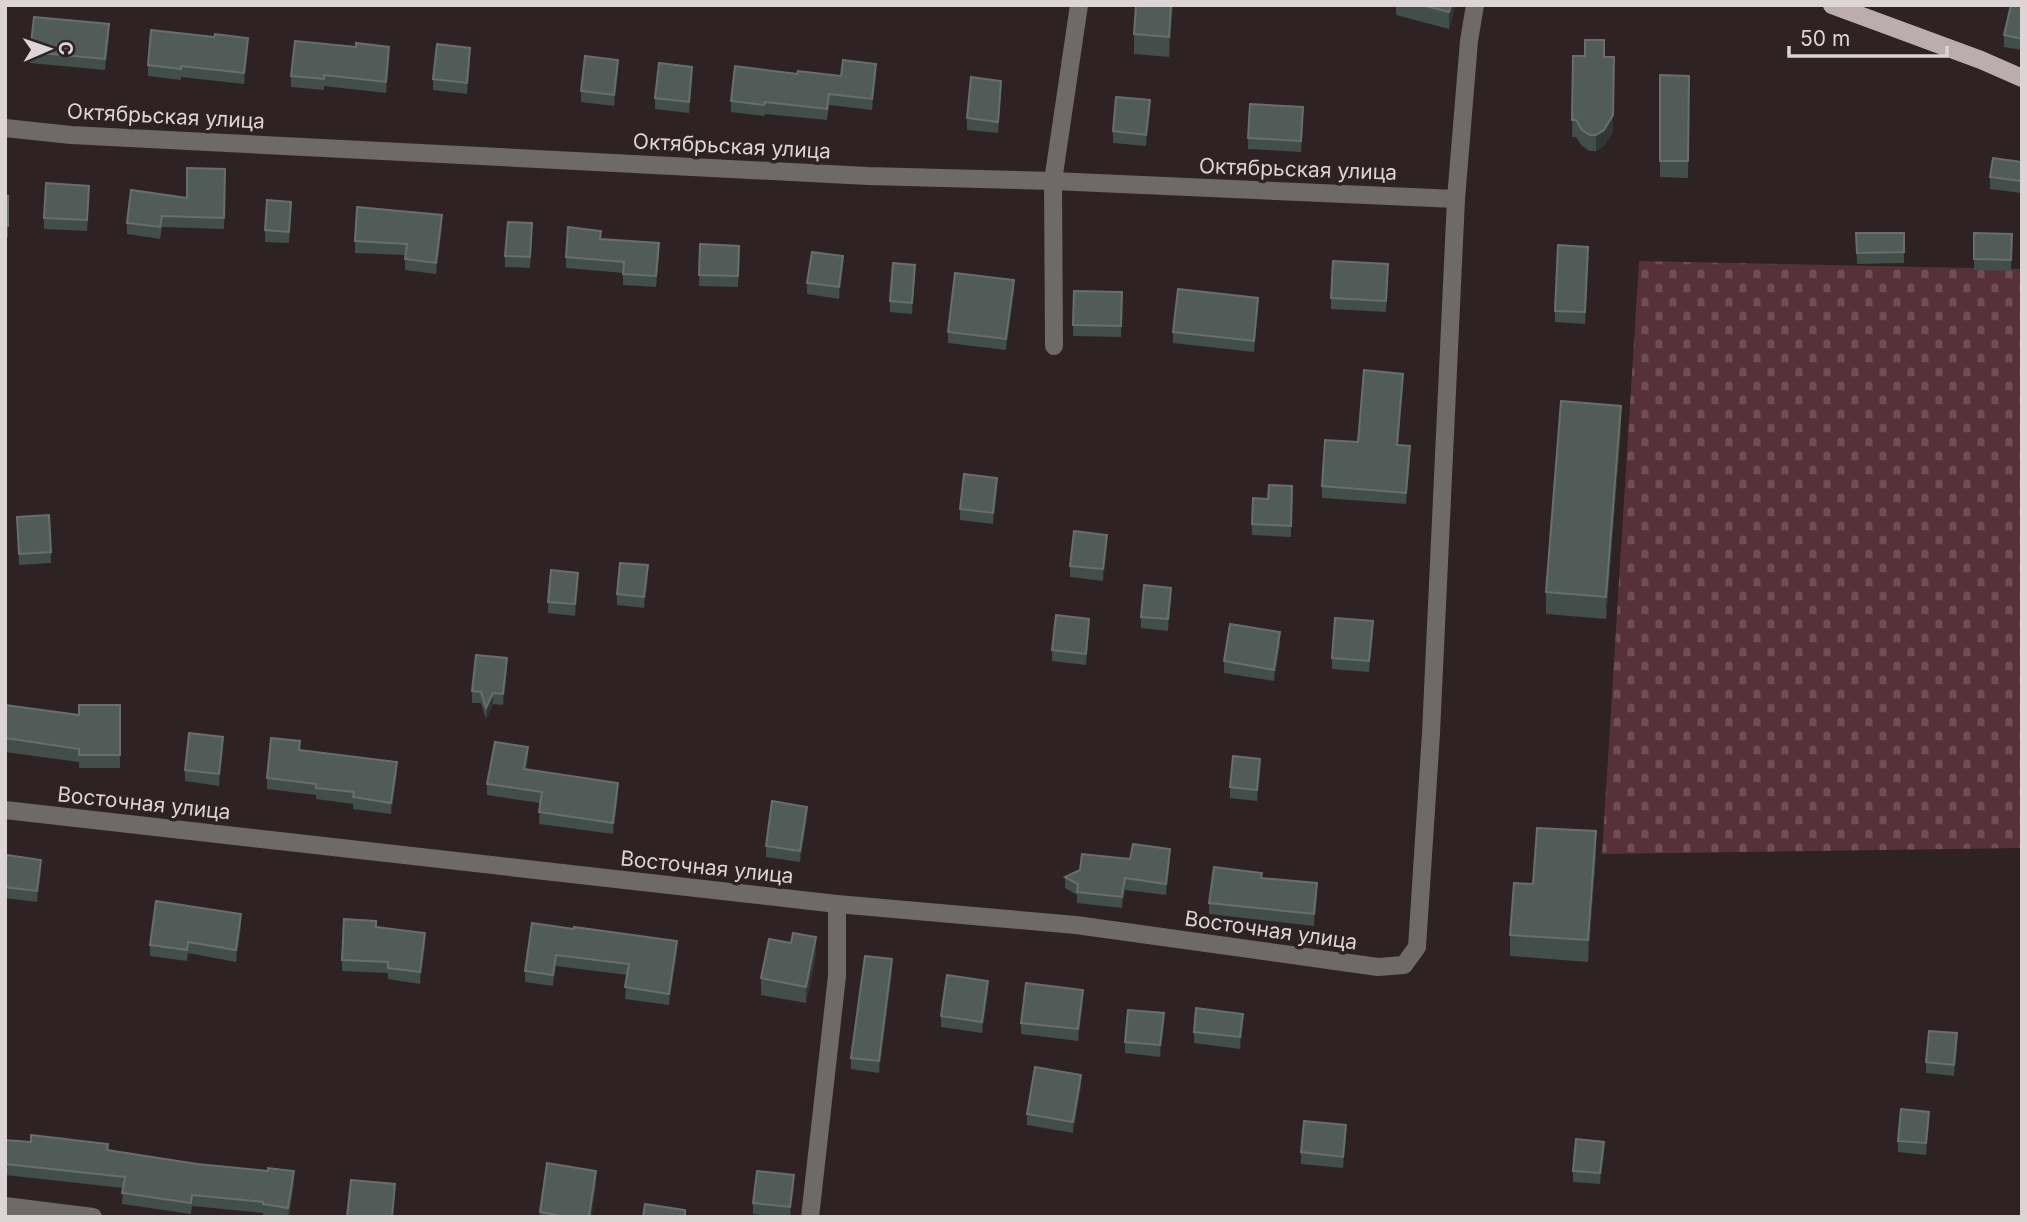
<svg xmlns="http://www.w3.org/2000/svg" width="2027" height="1222" font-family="Inter,sans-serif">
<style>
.cemetery{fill:url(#cemetery-stones)}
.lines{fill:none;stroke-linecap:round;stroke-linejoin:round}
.minor{stroke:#70696a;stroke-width:18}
.major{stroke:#bbadaf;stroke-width:18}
.wall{fill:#414e4a}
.shaded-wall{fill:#323635}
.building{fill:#515c59;stroke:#676f6d;stroke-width:2}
.labels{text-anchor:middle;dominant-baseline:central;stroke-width:7;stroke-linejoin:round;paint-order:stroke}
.street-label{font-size:21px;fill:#dcd4d5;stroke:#2e2224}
</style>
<defs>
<pattern id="cemetery-stones" width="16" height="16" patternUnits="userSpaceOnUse" patternTransform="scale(1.75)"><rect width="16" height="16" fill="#573139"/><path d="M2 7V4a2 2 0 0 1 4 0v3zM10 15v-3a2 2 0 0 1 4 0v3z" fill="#6f4e55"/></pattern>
</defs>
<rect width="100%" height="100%" fill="#2e2224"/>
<path class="cemetery" d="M1639,261l383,8v579l-420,6z"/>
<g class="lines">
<g class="minor">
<path d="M5,128l66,7 797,41 185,5 403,18"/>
<path d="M1054,346l-1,-165 26,-176"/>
<path d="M5,810l832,94 239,21 302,42 26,-2 13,-18 14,-214 25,-534 13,-158 6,-36"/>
<path d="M5,1206l88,11"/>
<path d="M810,1217l27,-241v-72"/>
</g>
<path class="major" d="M1832,5l149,55 41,18"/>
</g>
<g class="wall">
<path d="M1136,5h37l-4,52 -35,-3v-20z"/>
<path d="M1396,5h59l-6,24 -53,-14z"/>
<path d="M2022,5v45l-18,-3v-12z"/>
<path d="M109,36l-4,34 -75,-7v-11z"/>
<path d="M248,49l-4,35 -63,-7v3l-33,-4v-11z"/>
<path d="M1573,56l31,1 9,75 -9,14 -8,5h-6l-8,-5 -6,-9h-4z"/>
<path d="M389,58l-3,35 -62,-7v4l-33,-3v-11z"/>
<path d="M470,59l-3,35 -34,-4v-11z"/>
<path d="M618,71l-4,35 -33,-4v-11z"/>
<path d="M797,74l44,2h35l-4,34 -43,-5 -2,15 -62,-6 -1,2 -33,-4v-11z"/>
<path d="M1660,75l29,1 -1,102 -28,-1z"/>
<path d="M692,78l-3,35 -34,-4v-11z"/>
<path d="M1001,92l-3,41 -31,-3v-12z"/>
<path d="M1150,111l-4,35 -33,-3v-12z"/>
<path d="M1303,118l-2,34 -53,-3v-11z"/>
<path d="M2022,162l-1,31 -31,-4v-12z"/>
<path d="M225,169l-1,60 -62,-2 -2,12 -33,-5v-11l60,-25z"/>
<rect x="5" y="196" width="3" height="41"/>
<path d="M89,197l-2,34 -43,-2v-11z"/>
<path d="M291,213l-2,30 -24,-1v-12z"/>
<path d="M442,226l-6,48 -31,-4v-15l-50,-2v-12z"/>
<path d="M1856,233h48v30l-47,1z"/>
<path d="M1974,233l38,13 -1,25 -37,-1z"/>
<path d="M532,235l-2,33 -25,-1v-11z"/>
<path d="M601,239l58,16 -3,32 -33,-2v-12l-57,-5v-11z"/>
<path d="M700,244l39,2 -1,41 -39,-1z"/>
<path d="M1588,258l-3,66 -30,-2v-11z"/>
<path d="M843,267l-4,32 -32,-5v-11z"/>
<path d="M1388,275l-2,37 -55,-3v-11z"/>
<path d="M915,276l-3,38 -22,-2v-11z"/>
<path d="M1014,291l-8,59 -58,-7v-11z"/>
<path d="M1074,291l48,1 -1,45 -48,-1z"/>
<path d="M1258,309l-4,43 -81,-9v-11z"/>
<path d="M1403,385l-5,60 12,12 -4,47 -84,-6v-12z"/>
<path d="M1621,428l-15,191 -60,-5v-22z"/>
<path d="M1292,486l-1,51 -39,-2v-11l16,-25z"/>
<path d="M997,489l-4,35 -33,-4v-11z"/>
<path d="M17,517l34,35v11l-32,2z"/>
<path d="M1107,546l-4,35 -33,-4v-11z"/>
<path d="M648,577l-4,31 -27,-3v-11z"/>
<path d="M578,584l-3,32 -27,-3v-11z"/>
<path d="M1171,599l-3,32 -27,-3v-11z"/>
<path d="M1089,630l-3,35 -34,-4v-11z"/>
<path d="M1373,633l-4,39 -37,-3v-11z"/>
<path d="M1280,644l-6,37 -50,-8v-12z"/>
<path d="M507,669l-4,36 -10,-1 -7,15 -5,-16h-9v-12z"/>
<path d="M5,705l74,10 41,-10v63h-41v-6l-74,-10z"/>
<path d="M223,748l-4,38 -34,-5v-11z"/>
<path d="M300,751l97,22 -6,41 -38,-5v-5l-37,-5v-4l-49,-6v-11z"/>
<path d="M528,758l-2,12 92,24 -5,40 -74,-10 1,-21 -53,-8v-11z"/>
<path d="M1260,770l-3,31 -27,-3v-11z"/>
<path d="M807,818l-7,44 -34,-5v-11z"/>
<path d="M1596,853l-8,109 -78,-6v-21l23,-51z"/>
<path d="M1130,859l40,1 -4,35 -41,-5 -3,18 -45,-5v-8l-12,-7v-11z"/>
<path d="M5,866l36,5 -4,31 -32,-4z"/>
<path d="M1262,878l55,16 -3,32 -105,-12v-11z"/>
<path d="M532,923l145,29 -8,53 -44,-6 2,-24 -71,-9 -3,20 -28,-4v-11z"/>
<path d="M241,926l-5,36 -48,-9 -1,8 -37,-5v-11z"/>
<path d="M376,927l49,18 -5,39 -32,-5v-6l-46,-2v-11z"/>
<path d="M816,954l-10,49 -45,-8v-17z"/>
<path d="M892,971l-13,102 -28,-4v-11z"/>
<path d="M988,992l-6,41 -41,-6v-11z"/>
<path d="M1083,1001l-5,40 -57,-7v-11z"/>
<path d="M1164,1024l-4,33 -35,-4v-11z"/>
<path d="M1243,1025l-3,24 -46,-6v-11z"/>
<path d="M1957,1045l-3,31 -28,-3v-11z"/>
<path d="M1081,1086l-8,47 -46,-8v-11z"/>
<path d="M1929,1123l-3,32 -28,-3v-11z"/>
<path d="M1346,1136l-3,32 -42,-4v-12z"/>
<path d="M5,1140l103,10 186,33 -5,34h-18l-8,-2v-2l-71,-7 -1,8 -69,-10 1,-16 -118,-13z"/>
<path d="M1604,1153l-4,31 -27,-2v-11z"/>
<path d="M794,1186l-4,31h-13l-24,-3v-11z"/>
<path d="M596,1187l-5,30h-51v-5z"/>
</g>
<g class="shaded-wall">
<path d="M1171,5h2l-4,52v-20z"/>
<path d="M1451,5h4l-6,24v-17z"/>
<path d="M109,24v12l-4,34v-11z"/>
<path d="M248,38v11l-4,35v-11z"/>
<path d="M389,47v11l-3,35v-11z"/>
<path d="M470,48v11l-3,35v-11z"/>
<path d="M1614,57l-1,75 -9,14 -8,5v-16z"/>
<path d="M618,60v11l-4,35v-11z"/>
<path d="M876,64v12l-4,34v-11z"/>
<path d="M692,67v11l-3,35v-11z"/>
<path d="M1001,81v11l-3,41v-11z"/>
<path d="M1150,100v11l-4,35v-11z"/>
<path d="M442,215v11l-6,48v-11z"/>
<path d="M843,256v11l-4,32v-12z"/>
<path d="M915,265v11l-3,38v-11z"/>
<path d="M1014,280v11l-8,59v-11z"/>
<path d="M1258,298v11l-4,43v-11z"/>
<path d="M1403,374v11l-6,71v-11z"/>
<path d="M1621,406v22l-15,191v-22z"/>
<path d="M1410,446v11l-4,47v-11z"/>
<path d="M997,478v11l-4,35v-11z"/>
<path d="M1107,535v11l-4,35v-12z"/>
<path d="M648,565v12l-4,31v-11z"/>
<path d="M578,573v11l-3,32v-12z"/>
<path d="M1171,588v11l-3,32v-12z"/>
<path d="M1089,619v11l-3,35v-11z"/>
<path d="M1373,621v12l-4,39v-11z"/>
<path d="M1280,632v12l-6,37v-11z"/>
<path d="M507,658v11l-4,36v-11z"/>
<path d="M493,693v11l-7,15v-11z"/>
<path d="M223,737v11l-4,38v-12z"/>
<path d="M528,747v11l-4,23v-12z"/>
<path d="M1260,759v11l-3,31v-11z"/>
<path d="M397,762v11l-6,41v-11z"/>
<path d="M618,783v11l-5,40v-11z"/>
<path d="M807,807v11l-7,44v-11z"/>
<path d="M1596,831v22l-8,109v-22z"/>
<path d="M1170,849v11l-4,35v-11z"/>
<path d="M41,860v11l-4,31v-11z"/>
<path d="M1125,878v12l-3,18v-11z"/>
<path d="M1317,883v11l-3,32v-12z"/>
<path d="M241,914v12l-5,36v-12z"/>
<path d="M425,933v12l-5,39v-12z"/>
<path d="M816,937v17l-10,49v-16z"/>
<path d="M677,941v11l-8,53v-11z"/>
<path d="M556,955v11l-3,20v-11z"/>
<path d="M892,959v12l-13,102v-12z"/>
<path d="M988,981v11l-6,41v-11z"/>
<path d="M1083,990v11l-5,40v-12z"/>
<path d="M1164,1013v11l-4,33v-12z"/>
<path d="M1243,1014v11l-3,24v-12z"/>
<path d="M1957,1033v12l-3,31v-11z"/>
<path d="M1081,1075v11l-8,47v-11z"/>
<path d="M1929,1112v11l-3,32v-12z"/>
<path d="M1346,1125v11l-3,32v-11z"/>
<path d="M1604,1142v11l-4,31v-11z"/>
<path d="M294,1171v12l-6,34v-9z"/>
<path d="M596,1171v16l-5,30h-2z"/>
<path d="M794,1175v11l-4,31v-10z"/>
</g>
<g class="building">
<path d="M1136,5h35l-2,32 -35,-3z"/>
<path d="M1422,5h29l-2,7z"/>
<path d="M2011,5h11v34l-18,-4z"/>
<path d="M34,17l75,7 -4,35 -75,-7z"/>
<path d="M151,30l63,7 1,-3 33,4 -4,35 -63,-7v3l-33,-4z"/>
<path d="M1585,40h19v17h10l-1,58 -9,15 -8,5h-6l-8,-5 -6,-10h-4l1,-64h12z"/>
<path d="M295,41l61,6v-4l33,4 -3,35 -62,-7v4l-33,-3z"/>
<path d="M437,44l33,4 -3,35 -34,-4z"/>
<path d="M585,56l33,4 -4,35 -33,-4z"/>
<path d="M843,60l33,4 -4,35 -43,-5 -2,15 -62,-7 -1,3 -33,-4 4,-35 62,8 1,-3 43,5z"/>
<path d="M659,63l33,4 -3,35 -34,-4z"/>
<path d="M1660,75l29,1 -1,85h-28z"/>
<path d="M971,77l30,4 -3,41 -31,-4z"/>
<path d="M1116,97l34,3 -4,35 -33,-4z"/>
<path d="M1250,104l53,3 -2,34 -53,-3z"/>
<path d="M1993,158l29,4 -1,19 -31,-4z"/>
<path d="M187,168l38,1 -1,49 -62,-2 -2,11 -33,-4 4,-33 56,8z"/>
<path d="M46,183l43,3 -2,34 -43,-2z"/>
<rect x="5" y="196" width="3" height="30"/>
<path d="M267,200l24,2 -2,30 -24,-2z"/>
<path d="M357,207l85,8 -6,48 -31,-4 2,-15 -52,-3z"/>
<path d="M508,222l24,1 -2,34 -25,-1z"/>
<path d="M568,227l33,4 -1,8 59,4 -3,33 -33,-2 1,-12 -58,-5z"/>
<path d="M1856,233h48v19l-47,1z"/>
<path d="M1974,233l38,1 -1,26 -37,-1z"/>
<path d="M700,244l39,2 -1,30 -39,-1z"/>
<path d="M1558,245l30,2 -3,65 -30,-1z"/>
<path d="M812,252l31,4 -4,31 -32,-4z"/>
<path d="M1333,261l55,3 -2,37 -55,-3z"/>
<path d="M893,263l22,2 -3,38 -22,-2z"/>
<path d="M955,273l59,7 -8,59 -58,-7z"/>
<path d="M1178,289l80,9 -4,43 -81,-9z"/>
<path d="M1074,291l48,1 -1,34 -48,-1z"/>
<path d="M1364,370l39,4 -6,71 13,1 -4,47 -84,-7 3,-46 33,2z"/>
<path d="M1561,401l60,5 -15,191 -60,-5z"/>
<path d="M964,474l33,4 -4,35 -33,-4z"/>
<path d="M1269,485l23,1 -1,40 -39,-2 1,-26 15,1z"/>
<path d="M49,515l2,37 -32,2 -2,-37z"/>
<path d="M1074,531l33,4 -4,34 -33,-3z"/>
<path d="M620,563l28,2 -4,32 -27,-3z"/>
<path d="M551,570l27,3 -3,31 -27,-2z"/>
<path d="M1144,585l27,3 -3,31 -27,-2z"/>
<path d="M1056,615l33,4 -3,35 -34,-4z"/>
<path d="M1335,618l38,3 -4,40 -37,-3z"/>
<path d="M1230,624l50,8 -6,38 -50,-9z"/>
<path d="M476,655l31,3 -4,36 -10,-1 -7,15 -5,-16 -9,-1z"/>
<path d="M5,705l74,10v-10h41v50h-41v-6l-74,-11z"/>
<path d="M189,733l34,4 -4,37 -34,-4z"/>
<path d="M271,738l29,3 -1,9 98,12 -6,41 -38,-6 1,-5 -38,-4v-4l-49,-6z"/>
<path d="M495,742l33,5 -4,22 94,14 -5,40 -74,-11 3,-20 -55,-8z"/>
<path d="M1233,756l27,3 -3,31 -27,-3z"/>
<path d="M772,801l35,6 -7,44 -34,-5z"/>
<path d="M1537,828l59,3 -8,109 -78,-5 4,-52 19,1z"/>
<path d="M1133,844l37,5 -4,35 -41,-6 -3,19 -45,-5 1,-8 -13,-7 15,-7 2,-16 48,5z"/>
<path d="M7,855l34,5 -4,31 -32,-4v-21z"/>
<path d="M1214,867l48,6 -1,5 56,5 -3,31 -105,-11z"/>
<path d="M156,901l85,13 -5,36 -48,-8 -1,8 -37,-5z"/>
<path d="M344,919l32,2v6l49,6 -5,39 -32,-4v-6l-46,-2z"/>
<path d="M532,923l42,6v-2l103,14 -8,53 -44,-7 4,-23 -73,-9 -3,20 -28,-4z"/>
<path d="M793,933l23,4 -10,50 -45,-9 8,-39 22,4z"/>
<path d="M865,956l27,3 -13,102 -28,-3z"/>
<path d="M947,975l41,6 -6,41 -41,-6z"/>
<path d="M1026,983l57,7 -5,39 -57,-6z"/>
<path d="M1196,1008l47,6 -3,23 -46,-5z"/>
<path d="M1128,1010l36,3 -4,32 -35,-3z"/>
<path d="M1929,1031l28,2 -3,32 -28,-3z"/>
<path d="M1035,1067l46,8 -8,47 -46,-8z"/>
<path d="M1901,1109l28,3 -3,31 -28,-2z"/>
<path d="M1304,1121l42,4 -3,32 -42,-5z"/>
<path d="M31,1135l77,9 -1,6 90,14 71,7v-3l26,3 -6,37 -25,-4v-2l-71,-7 -1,8 -69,-10 3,-16 -120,-13v-24l26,2z"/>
<path d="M1576,1139l28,3 -4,31 -27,-2z"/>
<path d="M547,1163l49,8 -7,46h-33l1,-2 -17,-3z"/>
<path d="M757,1171l37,4 -4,32 -37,-4z"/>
<path d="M351,1180l44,4 -3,33h-45z"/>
<path d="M645,1204l40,6v7h-42z"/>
</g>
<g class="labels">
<g class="street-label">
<text transform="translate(166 116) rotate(3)">Октябрьская улица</text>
<text transform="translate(732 146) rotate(3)">Октябрьская улица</text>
<text transform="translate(1298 169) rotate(2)">Октябрьская улица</text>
<text transform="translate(144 803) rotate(6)">Восточная улица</text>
<text transform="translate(707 867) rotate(6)">Восточная улица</text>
<text transform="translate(1271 930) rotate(8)">Восточная улица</text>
</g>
</g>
<rect width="2027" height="1222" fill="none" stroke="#dcd4d5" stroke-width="14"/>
<g transform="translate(49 49) rotate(88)" stroke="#2e2224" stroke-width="5" paint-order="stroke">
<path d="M0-5L12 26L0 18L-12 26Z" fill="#dcd4d5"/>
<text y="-10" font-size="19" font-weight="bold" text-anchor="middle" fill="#dcd4d5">С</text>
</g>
<path d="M1789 46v10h158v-10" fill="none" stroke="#dcd4d5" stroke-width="3.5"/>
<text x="1800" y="46" font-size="21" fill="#dcd4d5" stroke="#2e2224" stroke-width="5" paint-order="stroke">50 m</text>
</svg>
